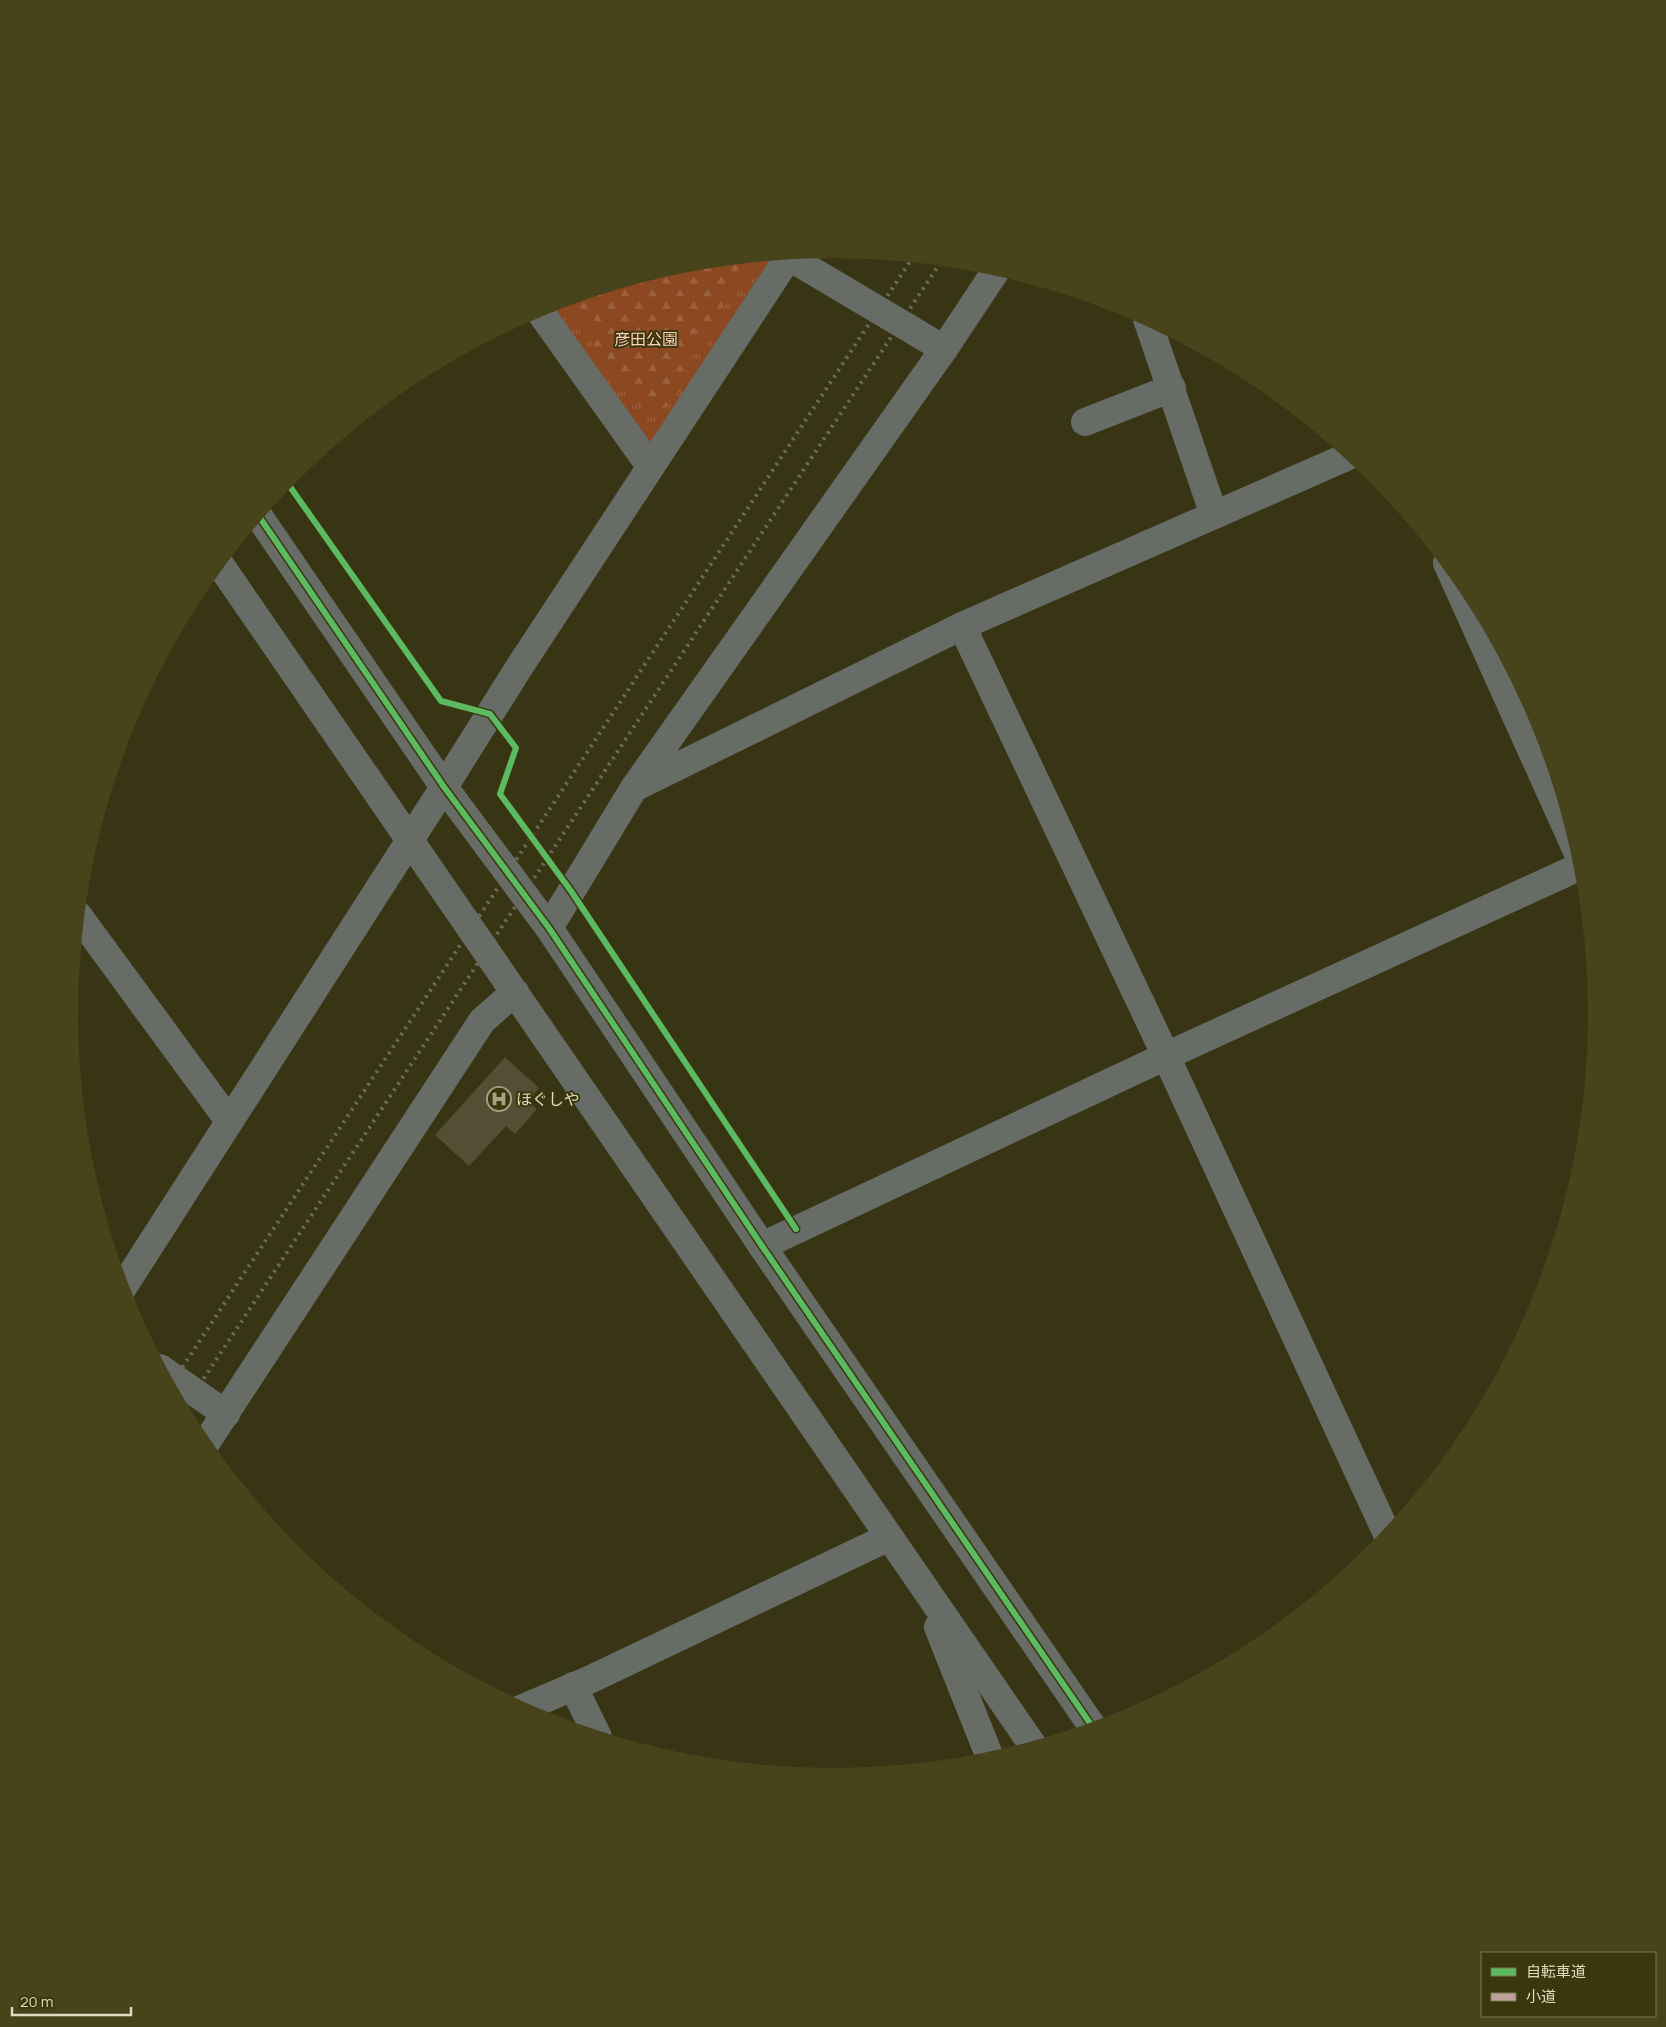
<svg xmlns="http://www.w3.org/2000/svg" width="1666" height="2027" font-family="Manrope,'Noto Sans JP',sans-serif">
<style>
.grass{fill:url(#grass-tufts)}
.forest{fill:url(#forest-firs)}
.building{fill:#534e34}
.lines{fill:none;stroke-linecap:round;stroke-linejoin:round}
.minor{stroke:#676c66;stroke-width:28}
.rail{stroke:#696b5b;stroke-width:4;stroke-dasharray:2.5 5;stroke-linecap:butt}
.quiet{stroke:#bda197;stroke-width:5;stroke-dasharray:10 5;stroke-linecap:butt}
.cycleway-casing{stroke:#3a370d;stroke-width:9}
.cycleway{stroke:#5cba63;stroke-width:6}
.labels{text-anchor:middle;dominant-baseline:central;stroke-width:4;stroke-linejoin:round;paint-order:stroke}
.park-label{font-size:16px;fill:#fecfba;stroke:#3a370d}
.poi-label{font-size:16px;fill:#dddcc0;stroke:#3a370d;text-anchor:start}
</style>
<defs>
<pattern id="grass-tufts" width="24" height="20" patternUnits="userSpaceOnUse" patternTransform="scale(1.25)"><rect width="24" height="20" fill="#8b4821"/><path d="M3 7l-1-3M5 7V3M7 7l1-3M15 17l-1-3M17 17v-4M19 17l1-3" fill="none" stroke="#9b623f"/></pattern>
<pattern id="forest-firs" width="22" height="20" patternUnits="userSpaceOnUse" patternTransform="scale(1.25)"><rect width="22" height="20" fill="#8b4821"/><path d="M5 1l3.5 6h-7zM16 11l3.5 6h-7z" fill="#9b623f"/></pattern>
</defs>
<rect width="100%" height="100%" fill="#373514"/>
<path class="grass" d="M773,255l-124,193 -100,-143 135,-41z"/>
<path class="forest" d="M753,257l-7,15 -15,19 -19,33 -20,23 -7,39 -19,21h-25l-13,-19 -34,-32 -5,-29 -33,-24 128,-39z"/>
<path class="building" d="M505,1057l34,31 -11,13 9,8 -22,25 -9,-8 -37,40 -34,-31z"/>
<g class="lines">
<g class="minor">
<path d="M789,257l155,92"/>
<path d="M538,309l112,157"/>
<path d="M1147,319l67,196"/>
<path d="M1085,422l87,-34"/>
<path d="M258,515l186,272 105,141 213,318 332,483"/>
<path d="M219,563l815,1184"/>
<path d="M1447,563l133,295"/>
<path d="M962,626l204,430 222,480"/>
<path d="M638,786l324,-160 389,-171"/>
<path d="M78,915l151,206"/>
<path d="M549,928l85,-140 310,-439 53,-80"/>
<path d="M762,1246l404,-190 417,-191"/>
<path d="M122,1289l322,-502 76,-121 271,-413"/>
<path d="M160,1368l66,46"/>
<path d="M204,1446l278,-425 33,-29"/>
<path d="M938,1627l53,133"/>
<path d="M573,1686l25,51"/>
<path d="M521,1709l68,-29 300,-143"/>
</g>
<g class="rail">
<path d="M170,1386l743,-1129"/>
<path d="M183,1410l759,-1150"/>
</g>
<path class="quiet" d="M785,254l4,3"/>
<defs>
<g id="cycleway">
<path d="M286,481l155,220 49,13 26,34 -16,46 71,97 225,338"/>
<path d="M258,515l186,272 105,141 213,318 332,483"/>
</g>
</defs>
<use href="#cycleway" class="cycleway-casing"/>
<use href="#cycleway" class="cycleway"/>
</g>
<defs>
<symbol id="hospital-ring" viewBox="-11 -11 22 22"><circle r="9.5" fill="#3a370d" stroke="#a3a284" stroke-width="1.5"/><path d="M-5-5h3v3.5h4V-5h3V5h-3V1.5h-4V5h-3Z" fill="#a3a284"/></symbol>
</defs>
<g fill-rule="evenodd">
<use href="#hospital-ring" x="485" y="1085" width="28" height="28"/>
</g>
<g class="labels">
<g class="park-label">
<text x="646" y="339">彦田公園</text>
</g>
<g class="poi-label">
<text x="516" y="1099">ほぐしや</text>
</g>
</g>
<path d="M0 0H1666V2027H0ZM78 1013a755 755 0 1 1 1510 0a755 755 0 1 1-1510 0Z" fill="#47441b" fill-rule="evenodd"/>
<rect x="1481" y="1952" width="175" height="65" fill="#3a370d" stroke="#7b7955"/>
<rect x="1491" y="1968" width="25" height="8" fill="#5cba63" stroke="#7b7955"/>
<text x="1526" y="1977" font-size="15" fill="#dddcc0">自転車道</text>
<rect x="1491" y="1993" width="25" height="8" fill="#bda197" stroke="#7b7955"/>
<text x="1526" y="2002" font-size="15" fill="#dddcc0">小道</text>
<path d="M12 2007v8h119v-8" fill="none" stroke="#dddcc0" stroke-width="2.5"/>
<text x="20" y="2007" font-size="15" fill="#dddcc0" stroke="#3a370d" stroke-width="4" paint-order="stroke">20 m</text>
</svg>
